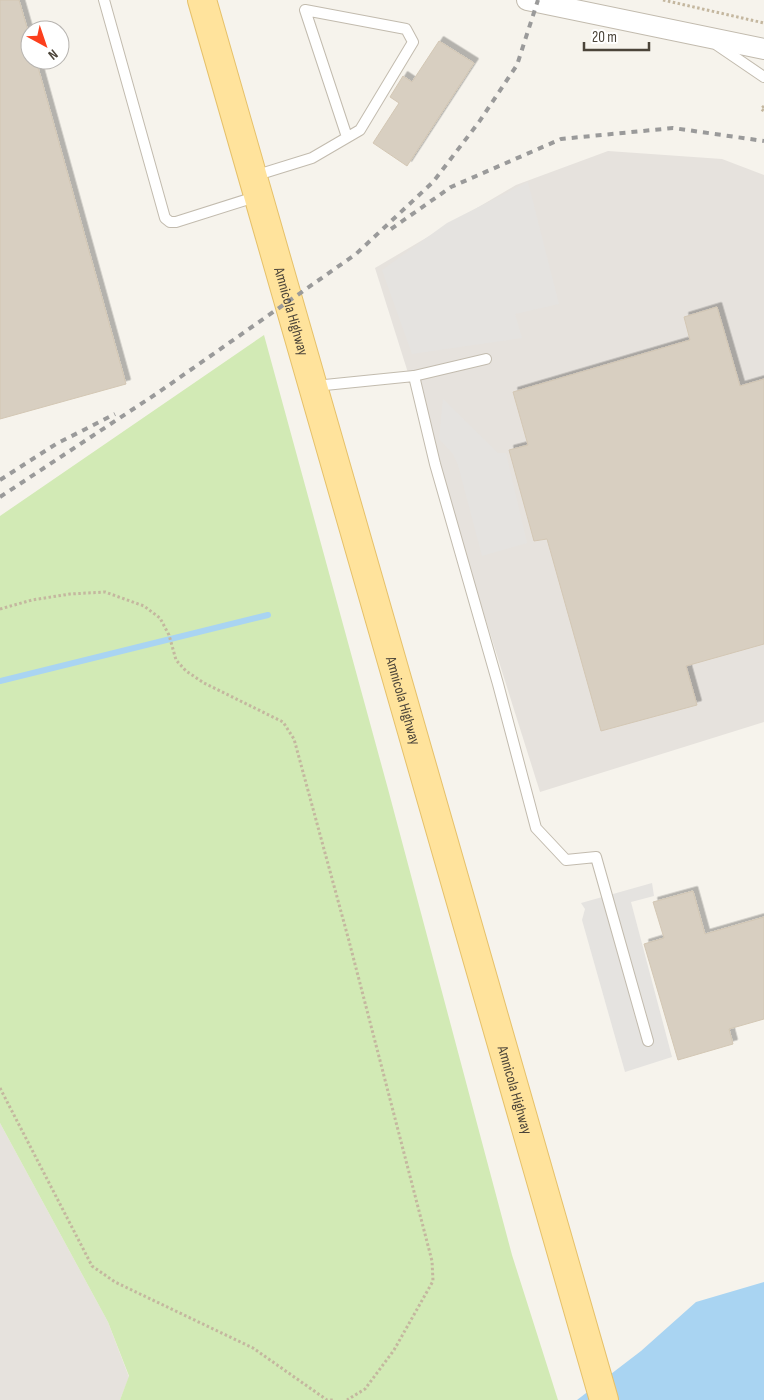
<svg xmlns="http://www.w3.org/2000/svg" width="764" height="1400" font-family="'Sofia Sans Condensed',sans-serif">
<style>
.industrial{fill:#e6e2dd}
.green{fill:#d2eab5}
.parking{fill:#e5e3e0}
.water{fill:#a9d4f2}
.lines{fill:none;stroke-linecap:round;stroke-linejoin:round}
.stream{stroke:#a9d4f2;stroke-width:6}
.building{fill:#d8cfc1;stroke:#d3c7b4;filter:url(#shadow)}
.service-casing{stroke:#c2bbae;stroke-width:12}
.minor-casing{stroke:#c2bbae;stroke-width:22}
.primary-casing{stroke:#e6c16a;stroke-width:30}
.path{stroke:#c4b79f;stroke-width:3;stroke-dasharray:2.5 2.5;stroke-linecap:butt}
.service{stroke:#fff;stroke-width:10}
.minor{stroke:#fff;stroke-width:20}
.primary{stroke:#ffe39c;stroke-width:28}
.rail{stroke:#9a9a9a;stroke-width:4;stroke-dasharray:6 6;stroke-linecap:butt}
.labels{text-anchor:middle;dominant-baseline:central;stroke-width:4.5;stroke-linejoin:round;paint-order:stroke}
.street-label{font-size:15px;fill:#4b4439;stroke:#fff}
</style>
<defs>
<filter id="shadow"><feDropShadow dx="4.5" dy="-4.5" stdDeviation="0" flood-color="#0004"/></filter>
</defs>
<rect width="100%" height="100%" fill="#f6f3ec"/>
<g class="industrial">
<path d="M608,151l114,8 42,16v547l-224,70 -165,-524 141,-83z"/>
<path d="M0,1123l108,199 21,55 -9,23h-120z"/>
</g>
<path class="green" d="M264,335l124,454 124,466 46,145h-438l9,-24 -21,-54 -108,-199v-607z"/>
<g class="parking">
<path d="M528,182l31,122 -44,10 7,24 -110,16 -30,-84 65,-47z"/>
<path d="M443,399l55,54h8l21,90 -45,13 -24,-91 -5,-11 -14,-15z"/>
<path d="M652,883l2,13 -23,6 41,155 -47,15 -43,-152 3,-11 -4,-6z"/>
</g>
<path class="water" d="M764,1282v118h-187l64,-49 55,-49z"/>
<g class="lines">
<path class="stream" d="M0,681l268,-66"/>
</g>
<g class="building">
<path d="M0,0h19l11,38v22h6l90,324 -126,35z"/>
<path d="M439,41l35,22 -67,103 -34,-23 26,-40 -9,-6 13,-21 9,6z"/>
<path d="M717,307l23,79 24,-7v265l-78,22 11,39 -96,26 -54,-192 -13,2 -25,-91 19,-5 -15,-53 177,-52 -6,-23z"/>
<path d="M693,891l12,43 59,-17v102l-35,10 4,15 -55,16 -34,-116 20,-6 -11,-36z"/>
</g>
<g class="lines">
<defs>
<g id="service">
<path d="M104,0l61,218 5,4h6l82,-26"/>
<path d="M717,45l47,32"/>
<path d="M254,176l58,-18 48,-28 53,-88 -7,-13 -101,-19 42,127"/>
<path d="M414,376l72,-17"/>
<path d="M315,386l99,-10 21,88 63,220 38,144 30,32 30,-3 52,184"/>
</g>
<path id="minor" d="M527,0l237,49"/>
<g id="primary">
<path id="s1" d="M202,0l402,1400"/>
</g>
</defs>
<use href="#service" class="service-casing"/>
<use href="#minor" class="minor-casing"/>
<use href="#primary" class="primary-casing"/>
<g class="path">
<path d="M663,0l101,23"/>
<path d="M764,106l-3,3 3,2"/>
<path d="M0,609l32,-9 38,-6 35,-2 39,14 16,12 9,17 7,25 10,11 18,12 79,39 11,17 55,202 83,320 1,20 -39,69 -29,39 -18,11"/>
<path d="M0,1088l92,178 23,16 138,66 74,52h6"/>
</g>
<use href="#service" class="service"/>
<use href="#minor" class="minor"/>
<use href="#primary" class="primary"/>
<g class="rail">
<path d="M391,229l60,-42 110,-48 112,-11 91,13"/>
<path d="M0,480l56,-36 59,-30"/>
<path d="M0,497l159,-105 197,-138 77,-72 46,-60 38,-57 21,-65"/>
</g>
</g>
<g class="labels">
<g class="street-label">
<text stroke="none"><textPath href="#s1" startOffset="324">Amnicola Highway</textPath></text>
<text stroke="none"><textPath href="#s1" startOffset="729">Amnicola Highway</textPath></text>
<text stroke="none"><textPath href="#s1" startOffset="1134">Amnicola Highway</textPath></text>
</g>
</g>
<g transform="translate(45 45) rotate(140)"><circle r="24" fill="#ffffff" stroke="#b7b4b0"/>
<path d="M0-4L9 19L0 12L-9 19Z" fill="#fc3f1d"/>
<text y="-8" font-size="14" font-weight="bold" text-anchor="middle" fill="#4b4439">N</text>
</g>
<path d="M584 42v8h65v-8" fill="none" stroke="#4b4439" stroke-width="2.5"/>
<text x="592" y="42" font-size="15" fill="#4b4439" stroke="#ffffff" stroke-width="4" paint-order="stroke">20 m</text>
</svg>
